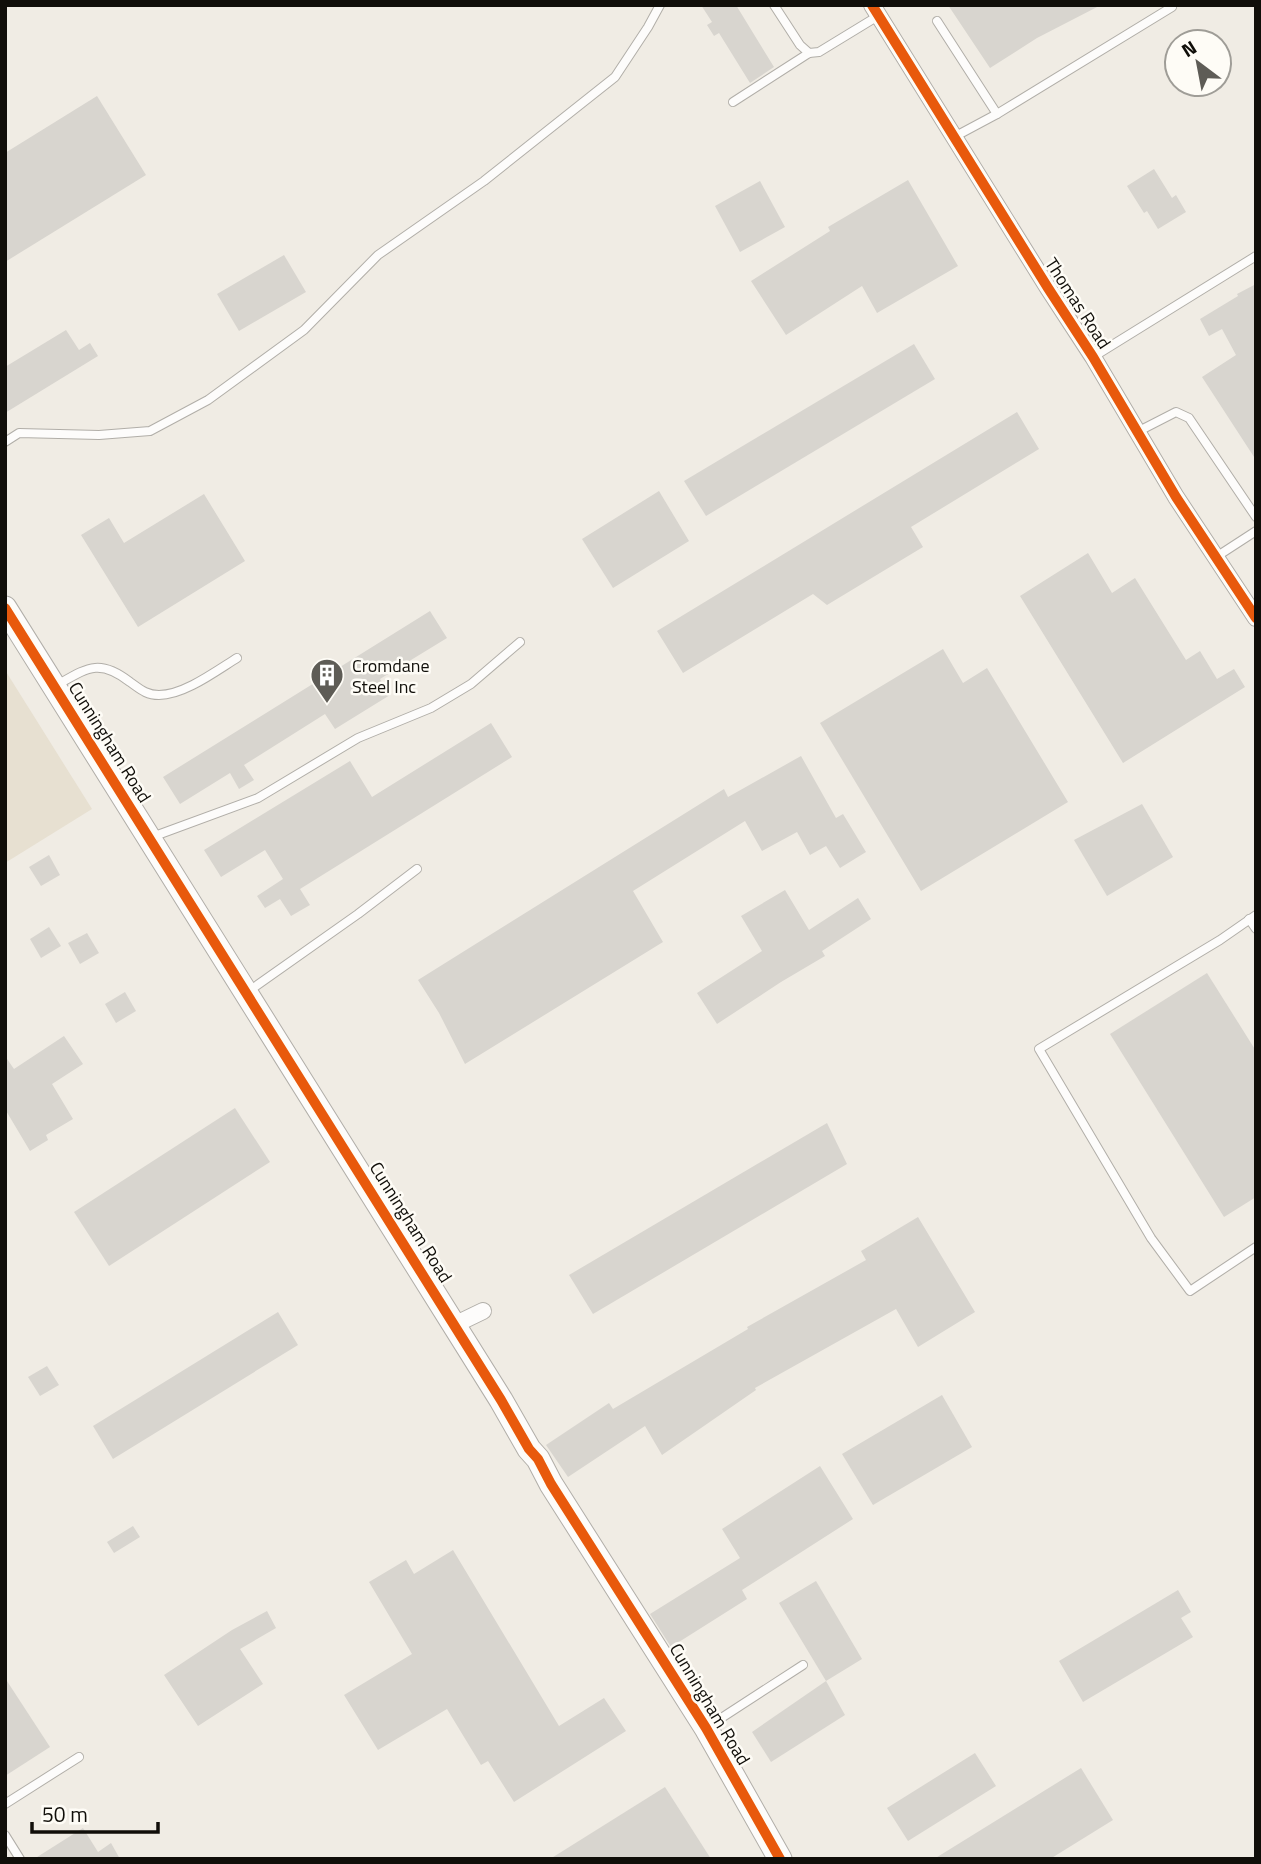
<svg xmlns="http://www.w3.org/2000/svg" width="1261" height="1864" font-family="'Titillium Web',sans-serif">
<style>
.built{fill:#e7e0d1}
.building{fill:#d8d5cf}
.lines{fill:none;stroke-linecap:round;stroke-linejoin:round}
.lane-casing{stroke:#b1aea8;stroke-width:10}
.street-casing{stroke:#b1aea8;stroke-width:18}
.secondary-casing{stroke:#b1aea8;stroke-width:25}
.lane{stroke:#fdfcfb;stroke-width:8}
.street{stroke:#fdfcfb;stroke-width:16}
.secondary{stroke:#fdfcfb;stroke-width:23}
.cycleway-casing{stroke:#fefcf6;stroke-width:15}
.cycleway{stroke:#e8590c;stroke-width:10}
.labels{text-anchor:middle;dominant-baseline:central;stroke-width:5;stroke-linejoin:round;paint-order:stroke}
.street-label{font-size:18px;fill:#100e09;stroke:#fefcf6}
.poi-label{font-size:18px;fill:#100e09;stroke:#fefcf6;text-anchor:start}
</style>
<rect width="100%" height="100%" fill="#f0ece4"/>
<path class="built" d="M5,670l87,139 -87,54z"/>
<g class="building">
<path d="M701,5h35l38,62 -24,16 -31,-50 -5,3 -7,-11 5,-3z"/>
<path d="M948,5h153l-64,33 -47,30z"/>
<path d="M97,96l49,79 -141,87v-109z"/>
<path d="M1154,169l18,29 4,-3 10,17 -28,17 -11,-18 -3,2 -17,-27z"/>
<path d="M908,180l50,86 -81,47 -15,-27 -76,49 -35,-54 79,-50 -2,-4z"/>
<path d="M760,181l25,46 -45,25 -25,-46z"/>
<path d="M284,255l22,37 -67,39 -22,-37z"/>
<path d="M1256,284v176l-54,-83 34,-22 -14,-26 -13,7 -9,-17 38,-23 -1,-2z"/>
<path d="M66,330l13,20 11,-7 8,13 -93,57v-46z"/>
<path d="M914,344l21,35 -229,137 -22,-35z"/>
<path d="M1017,412l22,37 -128,78 12,20 -96,58 -14,-11 -130,79 -26,-42z"/>
<path d="M659,491l30,50 -76,47 -31,-49z"/>
<path d="M204,494l41,67 -107,66 -57,-92 28,-17 15,25z"/>
<path d="M1088,553l24,40 23,-15 51,82 14,-9 17,28 17,-10 11,18 -122,76 -103,-167z"/>
<path d="M430,611l17,27 -67,41 10,16 -55,34 -10,-15 -81,51 10,15 -15,9 -9,-16 -50,31 -17,-27z"/>
<path d="M943,649l20,34 24,-15 81,134 -147,89 -101,-168z"/>
<path d="M491,723l21,34 -212,132 10,16 -19,11 -11,-17 -15,9 -8,-12 26,-17 -18,-29 -44,27 -17,-27 146,-89 22,36z"/>
<path d="M801,756l35,62 7,-4 23,38 -26,16 -14,-22 -16,9 -13,-23 -35,19 -17,-30 -112,70 30,51 -198,122 -26,-51 -21,-33 306,-191 4,8z"/>
<path d="M1142,804l31,53 -66,39 -33,-56z"/>
<path d="M49,855l11,20 -19,11 -12,-19z"/>
<path d="M785,890l24,40 49,-32 13,21 -49,32 3,5 -44,26 -64,42 -20,-31 65,-42 -21,-35z"/>
<path d="M49,927l12,19 -20,12 -11,-19z"/>
<path d="M87,933l12,20 -19,11 -12,-21z"/>
<path d="M1207,973l49,78v146l-32,20 -114,-183z"/>
<path d="M125,992l11,19 -20,12 -11,-19z"/>
<path d="M64,1036l19,28 -31,20 21,35 -27,16 2,5 -18,11 -25,-42v-53l9,13z"/>
<path d="M235,1108l35,54 -161,104 -35,-54z"/>
<path d="M827,1123l20,41 -254,150 -24,-39z"/>
<path d="M918,1217l57,95 -57,35 -22,-38 -141,79 1,2 -94,65 -17,-29 -77,51 -22,-32 63,-42 4,6 135,-80 -1,-2 119,-67 -5,-9z"/>
<path d="M278,1312l20,33 -185,114 -20,-33z"/>
<path d="M47,1366l12,19 -19,11 -12,-19z"/>
<path d="M942,1395l30,52 -99,58 -31,-51z"/>
<path d="M820,1466l33,53 -111,71 5,9 -76,48 -21,-33 90,-56 -18,-29z"/>
<path d="M133,1526l7,11 -26,16 -7,-11z"/>
<path d="M453,1550l106,176 45,-28 22,33 -112,71 -26,-41 -7,4 -34,-56 -69,41 -34,-55 68,-41 -43,-72 37,-22 8,14z"/>
<path d="M816,1581l46,78 -36,22 -47,-78z"/>
<path d="M1178,1590l13,22 -10,6 12,19 -110,65 -24,-41z"/>
<path d="M267,1611l9,17 -36,21 23,35 -65,42 -34,-51 68,-45z"/>
<path d="M5,1678l45,69 -45,29z"/>
<path d="M826,1681l19,34 -74,47 -19,-30z"/>
<path d="M975,1753l21,33 -88,55 -21,-33z"/>
<path d="M1081,1768l32,52 -63,39h-116z"/>
<path d="M665,1787l46,72h-161z"/>
<path d="M83,1828l15,24 13,-9 9,16h-86z"/>
</g>
<g class="lines">
<defs>
<g id="lane">
<path d="M774,5l26,40 9,8"/>
<path d="M937,21l60,93"/>
<path d="M733,102l76,-49 10,-1 59,-36"/>
<path d="M954,137l43,-23 175,-107"/>
<path d="M1093,357l163,-101"/>
<path d="M1137,432l39,-20 13,6 67,99"/>
<path d="M5,442l14,-9 80,2 51,-4 58,-31 96,-70 74,-75 106,-74 131,-104 33,-50 12,-22"/>
<path d="M1216,557l40,-26"/>
<path d="M57,685c30,-17 42,-27 73,-3 10,7 16,13 29,13 25,0 57,-24 78,-37"/>
<path d="M152,837l106,-39 100,-60 73,-30 40,-24 49,-42"/>
<path d="M1256,915l-36,25 -181,109 112,189 39,53 66,-44"/>
<path d="M1249,919l7,10"/>
<path d="M249,991l109,-77 59,-45"/>
<path d="M709,1726l94,-61"/>
<path d="M5,1804l74,-47"/>
<path d="M5,1835l15,24"/>
</g>
<g id="street">
<path d="M872,5l176,283 45,69 83,140 80,121"/>
<path d="M454,1325l29,-14"/>
</g>
<path id="secondary" d="M5,608l496,792 28,49 9,10 13,25 155,244 74,131"/>
</defs>
<use href="#lane" class="lane-casing"/>
<use href="#street" class="street-casing"/>
<use href="#secondary" class="secondary-casing"/>
<use href="#lane" class="lane"/>
<use href="#street" class="street"/>
<use href="#secondary" class="secondary"/>
<defs>
<g id="cycleway">
<path d="M872,5l176,283 45,69 83,140 80,121"/>
<path d="M5,608l496,792 28,49 9,10 13,25 155,244 74,131"/>
</g>
</defs>
<use href="#cycleway" class="cycleway-casing"/>
<use href="#cycleway" class="cycleway"/>
</g>
<defs>
<symbol id="building-pin" viewBox="-11 -11 22 30"><path d="M0 17L-7.5 6A9.5 9.5 0 1 1 7.5 6Z" fill="#5e5c56" stroke="#fefcf6"/><path d="M-4-6H4V6H1V3H-1V6H-4ZM-2.5-4.3h1.7v1.8h-1.7ZM.8-4.3h1.7v1.8H.8ZM-2.5-1h1.7V.8h-1.7ZM.8-1h1.7V.8H.8Z" fill="#fff"/></symbol>
</defs>
<g fill-rule="evenodd">
<use href="#building-pin" x="308" y="656" width="38" height="52"/>
</g>
<g class="labels">
<g class="street-label">
<text transform="translate(1078 303) rotate(57)">Thomas Road</text>
<text transform="translate(110 742) rotate(58)">Cunningham Road</text>
<text transform="translate(411 1222) rotate(58)">Cunningham Road</text>
<text transform="translate(710 1704) rotate(59)">Cunningham Road</text>
</g>
<g class="poi-label">
<text x="352" y="665">Cromdane<tspan x="352" dy="21">Steel Inc</tspan></text>
</g>
</g>
<rect width="1261" height="1864" fill="none" stroke="#100e09" stroke-width="14"/>
<g transform="translate(1198 63) rotate(328)"><circle r="33" fill="#fefcf6" stroke="#9f9d97" stroke-width="2"/>
<path d="M0-5L12 26L0 18L-12 26Z" fill="#5e5c56"/>
<text y="-10" font-size="19" font-weight="bold" text-anchor="middle" fill="#100e09">N</text>
</g>
<path d="M32 1822v10h126v-10" fill="none" stroke="#100e09" stroke-width="3.5"/>
<text x="42" y="1822" font-size="21" fill="#100e09" stroke="#fefcf6" stroke-width="5" paint-order="stroke">50 m</text>
</svg>
